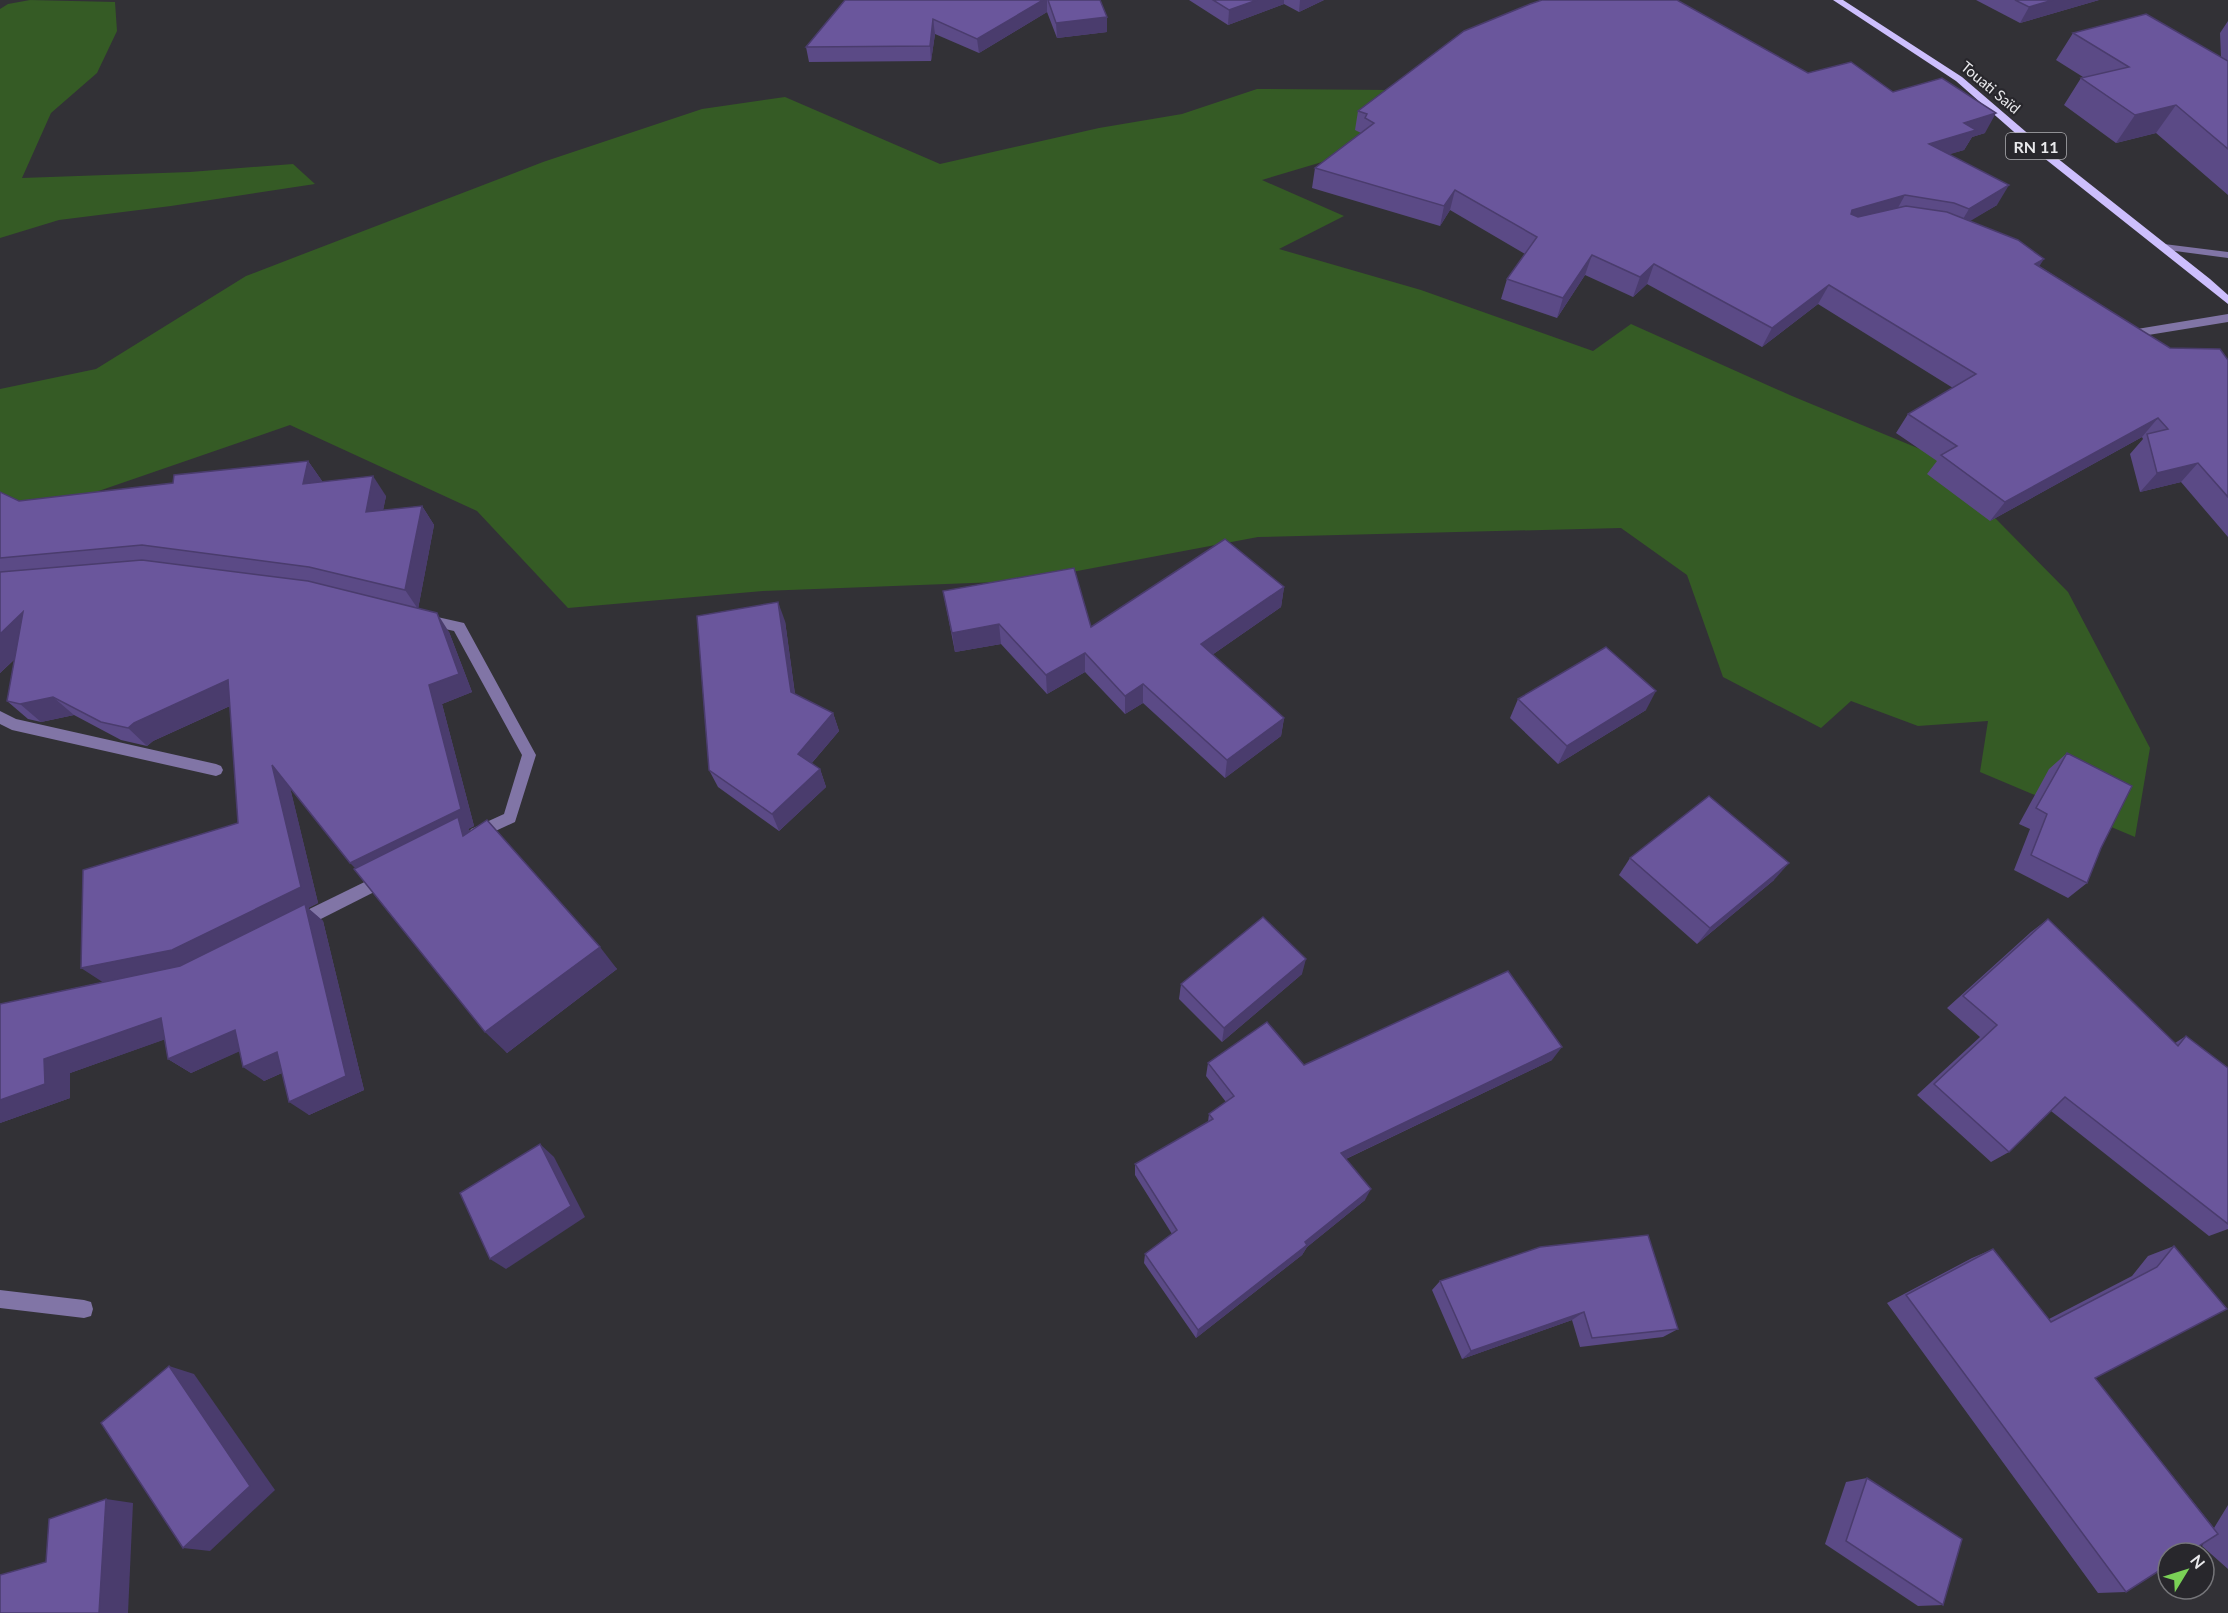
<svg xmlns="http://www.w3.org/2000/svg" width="2228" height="1613" font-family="Lato,sans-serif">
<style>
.green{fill:#355b25}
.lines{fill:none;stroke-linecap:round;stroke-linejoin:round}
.minor{fill:#8175a6;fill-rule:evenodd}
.major{fill:#cdbffd;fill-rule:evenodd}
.wall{fill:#5b4a86}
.shaded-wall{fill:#4a3c6d}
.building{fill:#6a569c;stroke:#4a3c6d;stroke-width:1.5}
.labels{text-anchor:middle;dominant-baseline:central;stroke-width:4.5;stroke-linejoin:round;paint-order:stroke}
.far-street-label{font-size:15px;fill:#e9e9ec;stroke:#28272c}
.shield{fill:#28272c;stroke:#afafb2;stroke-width:1.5}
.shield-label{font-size:16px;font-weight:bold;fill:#e9e9ec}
</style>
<rect width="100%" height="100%" fill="#323136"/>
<g class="green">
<path d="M30,0l85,2 2,29 -20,42 -46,40 -29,65 168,-6 103,-8 22,20 -144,22 -112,14 -59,18v-229l8,-5z"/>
<path d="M1257,89l134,1 -10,29 -32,35 -87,26 82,36 -65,33 142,41 172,61 38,-27 161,72 140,58 136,138 82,156 -15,89 -155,-65 8,-51 -70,5 -67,-25 -30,27 -98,-51 -36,-102 -66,-47 -363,9 -234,44 -261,10 -195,17 -91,-97 -187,-86 -290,100v-136l96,-20 150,-93 297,-114 159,-53 83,-12 155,67 159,-36 83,-14z"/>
</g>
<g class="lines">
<g class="minor">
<path d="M2164,244l64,8v6l-68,-9 -1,-2z"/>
<path d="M2228,314v8l-92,15 -18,-9 6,-4 13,5z"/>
<path d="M424,614l40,9 72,132 -21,67 -39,18 -5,-1 -3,-5 3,-5 33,-15 18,-59 -68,-124 -35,-8 -2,-4z"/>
<path d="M0,711l16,8 200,45 5,2 2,4 -2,4 -5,2 -204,-46 -12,-6z"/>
<path d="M387,871l5,2 3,5 -3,5 -87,44 -6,2 -6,-2 -2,-5 2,-5z"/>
<path d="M0,1290l84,10 7,2 2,7 -2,7 -7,2 -84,-10z"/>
</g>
<path class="major" d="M1833,0h10l119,77 85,73 163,129 18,16v9l-189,-150 -83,-73z"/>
</g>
<g class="wall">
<path d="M845,0h255l7,32 -50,6 -10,-26 -68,41 -44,-19 -4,27 -122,1 -3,-15z"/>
<path d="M1189,0h135l-25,12 -15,-8 -56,21z"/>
<path d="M1976,0h123l-79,23z"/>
<path d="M2228,21v174l-72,-62 -40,10 -52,-38 17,-27 2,-1 -27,-17 17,-27 148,24 -1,-24z"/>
<path d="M1808,73l85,19 92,41 -13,4 -8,13 -15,4 48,51 -28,16 70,45 131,82 58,12v177l-47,-55 -41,10 -10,-38 13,-15 -1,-2 -152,84 -63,-47 10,-13 -41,-28 12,-19 45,-26 -135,-84 -56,43 -115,-63 -14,13 -48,-22 -28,43 -56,-19 6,-20 18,-25 -75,-44 -10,16 -128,-38 3,-20 46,-35 -6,-3 3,-19z"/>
<path d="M308,461l14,20 -1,1 65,14 -3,14 39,-4 12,19 -16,84 31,23 23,60 -30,12 32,122 -6,3 149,140 -110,84 -217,-265 28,115 -10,5 15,13 41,169 -55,25 -27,-42 -18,8 -25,-30 -48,22 -23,-14 -3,-20 -95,34v25l-70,25v-119l103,-22 135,-159 -8,-117 -77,35 -6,5 -26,-6 -47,-25 -33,7 -13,-3 -21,-18 8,-42 -15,14v-181l19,9 154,-18z"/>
<path d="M1284,587l-3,20 -69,48 72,63 -3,18 -56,42 -82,-75 -18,11 -40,-42 -38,22 -46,-50 -46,8 -12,-61 148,36z"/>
<path d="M785,621l10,73 38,19 6,18 -28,33 9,5 6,18 -47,44 -61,-44 -9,-17z"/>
<path d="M1518,699l128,11 -88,54 -48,-46z"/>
<path d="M2067,753l34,95 -14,35 -19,15 -54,-28 16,-41 -11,-5 30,-55z"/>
<path d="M1630,858l144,22 -77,64 -78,-69z"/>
<path d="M2048,919l127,124 11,-7 42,32v161l-19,7 -158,-125 -42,41 -18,10 -74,-67 63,-58 -33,-29 84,-76z"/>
<path d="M1302,974l-80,68 -43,-43 2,-15z"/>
<path d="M1552,1060l-206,99 19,41 -58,47 -5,8 -106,83 -52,-75 1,-9 27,-20 -37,-59v-11l73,-42 1,-8 17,-12 -20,-26 2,-13 96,2z"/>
<path d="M2174,1246l-79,132 119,150 14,-23v64l-26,-23 2,-3 -78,49 -28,1 -211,-290 85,-45 21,-9 56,70 83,-43 16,-20z"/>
<path d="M1440,1281l238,48 -15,8 -83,10 -8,-27 -110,39 -30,-69z"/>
<path d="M1867,1478l76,127 -25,1 -93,-62 21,-62z"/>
</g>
<g class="shaded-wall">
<path d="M1043,0h4v12l-68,41 -2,-14z"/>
<path d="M1257,0h27v4l-56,21 1,-15z"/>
<path d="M1300,0h24l-25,12z"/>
<path d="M2053,0h46l-79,23 9,-16z"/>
<path d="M1107,17v15l-50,6 -1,-15z"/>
<path d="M933,19l2,15 -4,27 -1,-15z"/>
<path d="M2176,105l-20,28 -40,10 19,-28z"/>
<path d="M1996,113l-11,20 -13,4 -8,13 -46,14 11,-20 35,-21z"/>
<path d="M2009,185l-12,20 -40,24 12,-20z"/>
<path d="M1455,190l-5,20 -10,16 4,-20z"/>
<path d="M1905,195l-11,20 -53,15 11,-20z"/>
<path d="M1592,255l-7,20 -28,43 6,-20z"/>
<path d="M2044,259l-13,20 4,-15z"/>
<path d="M1654,264l-7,20 -14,13 7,-20z"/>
<path d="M1829,285l-11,19 -56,43 10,-19z"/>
<path d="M2158,418l-16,19 -152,84 15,-19z"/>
<path d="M308,461l14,20 -5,23 -14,-20z"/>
<path d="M2198,463l-17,19 -41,10 17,-19z"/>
<path d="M373,476l13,20 -7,35 -13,-19z"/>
<path d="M422,506l12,19 -16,84 -13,-19z"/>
<path d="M1284,587l-3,20 -82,57 2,-20z"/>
<path d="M778,602l7,19 12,89 -6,-18z"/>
<path d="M23,612l21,19 -44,42v-39z"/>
<path d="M437,613l12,19 23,60 -30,12 32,122 -6,3 11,14 -113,36 -16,-16 79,-178z"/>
<path d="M999,624l2,20 -46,8 -3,-19z"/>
<path d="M1085,653v19l-38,22 -1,-19z"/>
<path d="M228,680l17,19 -92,42 -6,5 -19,-18 6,-5z"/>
<path d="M1143,684v19l-18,11v-18z"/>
<path d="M1656,691l-10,19 -88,54 9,-18z"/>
<path d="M53,697l21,18 -33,7 -21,-18z"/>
<path d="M833,713l6,18 -35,41 -6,-18z"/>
<path d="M1284,718l-3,18 -56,42 2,-18z"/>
<path d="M272,765l17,18 29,120 -10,5 15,13 41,169 -55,25 -20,-13 57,-26 -154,-111 -88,18 -23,-15 91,-18z"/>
<path d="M820,769l6,18 -47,44 -7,-17z"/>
<path d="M1789,863l-15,17 -77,64 13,-16z"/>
<path d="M600,947l17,22 -110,84 -22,-21z"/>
<path d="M1306,959l-4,15 -80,68 2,-14z"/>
<path d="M161,1018l22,15 -113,40v25l-70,25v-23l44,-41z"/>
<path d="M235,1030l21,14 -65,29 -23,-14z"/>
<path d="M1562,1047l-10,13 -217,104 6,-11z"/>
<path d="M277,1052l20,14 -33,15 -21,-14z"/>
<path d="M540,1144l14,13 31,60 -79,52 -16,-10z"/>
<path d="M1371,1189l-6,11 -58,47 -5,8 -106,83 2,-8 107,-88z"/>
<path d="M1584,1312l-12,8 -110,39 9,-8z"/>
<path d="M169,1366l25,8 81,116 -65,61 -27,-3z"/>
<path d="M106,1499l27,4 -5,110h-29z"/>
</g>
<g class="building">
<path d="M845,0h198l-66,39 -44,-20 -3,27 -124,1z"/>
<path d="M1048,0h52l7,17 -51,6z"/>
<path d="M1213,0h44l-28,10z"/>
<path d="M1542,0h135l131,73 43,-11 42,30 49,-14 54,35 -32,10 12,7 -47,14 80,41 -40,24 -15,-6 -49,-8 -53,15 -1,4 7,3 48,-11 41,6 71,28 26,19 -9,5 135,84 50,1 8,11v137l-30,-34 -41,10 -10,-39 21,-5 -10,-11 -153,84 -64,-47 16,-9 -49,-32 68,-40 -147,-89 -57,43 -118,-64 -14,13 -48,-22 -29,43 -56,-19 30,-42 -82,-47 -11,16 -129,-38 59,-45 -9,-5 2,-4 -9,-3 106,-80 66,-27z"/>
<path d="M2015,0h38l-24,7z"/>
<path d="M2146,14l82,47v88l-52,-44 -41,10 -54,-37 48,-11 -56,-34z"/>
<path d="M308,461l-5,23 70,-8 -7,36 56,-6 -17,84 -96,-23 -167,-22 -142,13v-66l19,9 154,-18 1,-8z"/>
<path d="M1225,539l59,48 -83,57 83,74 -57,42 -84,-76 -18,12 -40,-43 -39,22 -47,-51 -47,9 -9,-42 131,-23 17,59z"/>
<path d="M142,560l166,21 129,32 22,61 -30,11 32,124 -111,54 -78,-98 29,122 -129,63 -91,18 2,-98 155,-47 -10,-143 -94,43 -6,5 -27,-6 -48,-25 -33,7 -13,-3 16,-89 -23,22v-62z"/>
<path d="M778,602l13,90 42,21 -35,41 22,15 -48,45 -63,-44 -12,-154z"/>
<path d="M1606,647l50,44 -89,55 -49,-47z"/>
<path d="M2067,753l65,33 -31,62 -14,35 -56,-28 16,-41 -11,-6z"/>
<path d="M1709,796l80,67 -79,65 -80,-70z"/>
<path d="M458,817l5,19 24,-16 113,127 -115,85 -131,-163z"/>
<path d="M305,904l41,172 -57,26 -12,-50 -34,15 -8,-37 -67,29 -7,-41 -117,41 1,25 -45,16v-96l180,-38z"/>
<path d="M1263,917l43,42 -82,69 -43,-44z"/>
<path d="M2048,919l130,127 8,-10 42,32v156l-163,-127 -56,55 -75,-68 63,-59 -34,-29z"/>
<path d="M1508,971l54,76 -221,106 30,36 -66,53 2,3 -109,85 -53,-76 32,-24 -42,-66 78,-45 -4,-5 25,-18 -26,-33 59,-41 37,43z"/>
<path d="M540,1144l31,62 -81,53 -30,-66z"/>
<path d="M1648,1235l30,94 -86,9 -8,-26 -113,39 -31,-70 100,-34z"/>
<path d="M2174,1246l53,63 -132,69 123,156 -30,19h-20v12l-42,27 -220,-297 87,-46 58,73 106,-55z"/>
<path d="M169,1366l81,120 -67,62 -82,-125z"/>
<path d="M1867,1478l95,61 -19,66 -97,-64z"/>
<path d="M106,1499l-7,114h-99v-38l46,-13 3,-43z"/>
</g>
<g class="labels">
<g class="far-street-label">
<text transform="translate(1991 87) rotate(40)">Touati Saïd</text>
</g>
<rect class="shield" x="2006" y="133" width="60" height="26" rx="4.5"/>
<g class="shield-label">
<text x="2036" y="146">RN 11</text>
</g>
</g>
<g transform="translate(2186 1571) rotate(52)"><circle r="28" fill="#28272c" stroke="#757579" stroke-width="1.5"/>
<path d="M0-4.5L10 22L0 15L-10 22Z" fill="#7ad156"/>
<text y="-9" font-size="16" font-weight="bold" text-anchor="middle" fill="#e9e9ec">N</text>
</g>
</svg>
